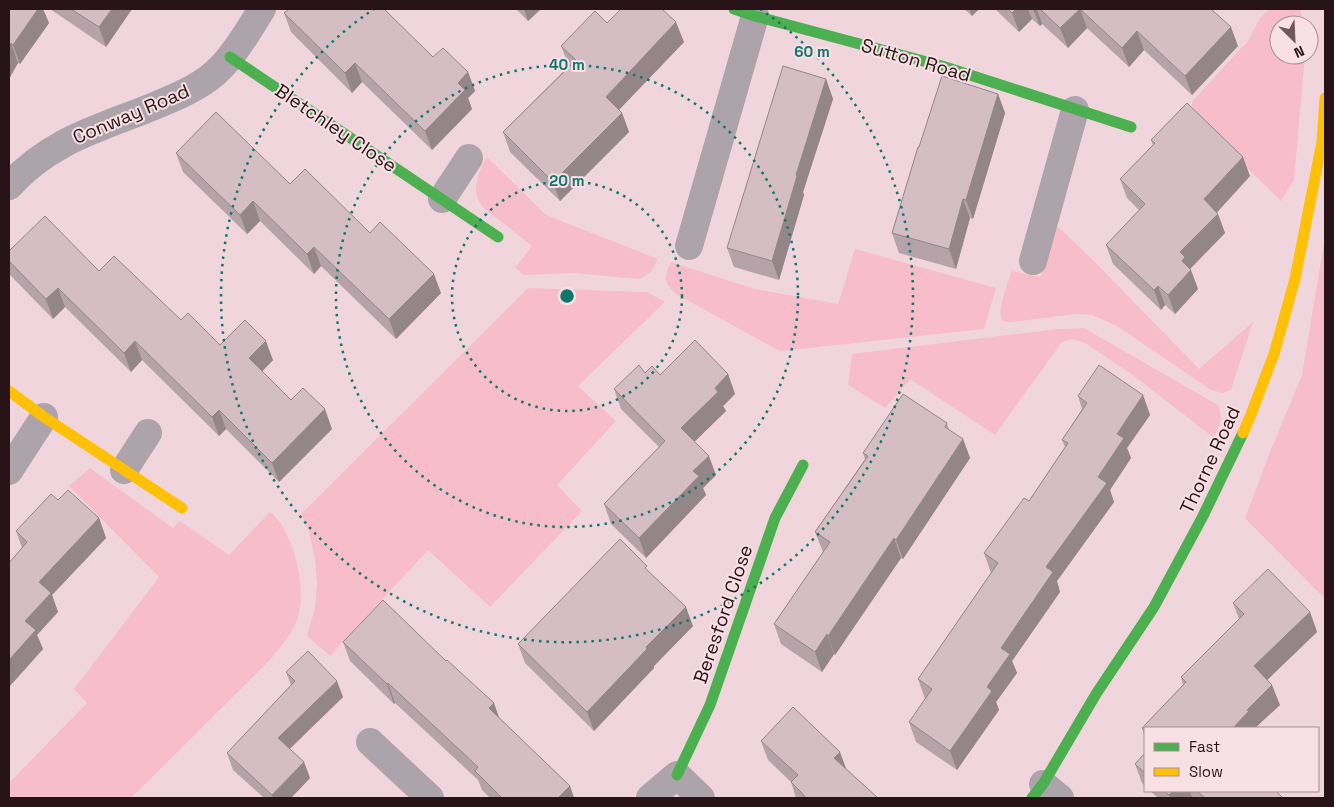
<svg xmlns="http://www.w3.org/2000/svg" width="1334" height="807" font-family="'Space Grotesk',sans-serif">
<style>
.green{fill:#f8bdcb}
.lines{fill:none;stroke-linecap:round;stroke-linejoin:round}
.street{stroke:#ada3ab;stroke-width:28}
.fast{stroke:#4caf50;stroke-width:11}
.slow{stroke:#ffc107;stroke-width:11}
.wall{fill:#b6a3a9}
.shaded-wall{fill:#948589}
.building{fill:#d4bec4;stroke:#948589}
.ring{fill:none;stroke:#0f766e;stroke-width:2.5;stroke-dasharray:2.5 5}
.labels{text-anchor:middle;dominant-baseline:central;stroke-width:4;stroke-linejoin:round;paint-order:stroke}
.street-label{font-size:19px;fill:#281319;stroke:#f8e0e5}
.centre{fill:#0f766e;stroke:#f8e0e5;stroke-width:2.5}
.ring-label{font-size:15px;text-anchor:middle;font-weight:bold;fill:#0f766e;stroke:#f8e0e5;stroke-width:4;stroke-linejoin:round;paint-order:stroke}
</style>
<rect width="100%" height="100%" fill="#f0d6dc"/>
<g class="green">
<path d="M1269,9h31l5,16h-26v30h26l-11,125 -13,21 -89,-87v-12l48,-53 7,-6 13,-25z"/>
<path d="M487,157l59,58 112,44 -7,13 -11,7 -67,-6 -49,2 -9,-7 17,-22c-11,-9 -23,-18 -34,-27 -5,-4 -12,-8 -16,-13 -12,-15 -4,-34 5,-49z"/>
<path d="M1056,225l39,37 104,107 54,-47 -22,68 -8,3 -12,-3 -94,-64 -25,-11 -15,-1 -66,8c-3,0 -6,0 -8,-1 -8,-7 6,-41 9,-50l28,6z"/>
<path d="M1325,237v362l-80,-81 25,-66 32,-77z"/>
<path d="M855,249l141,39 -12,41 -203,22 -7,-3 -98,-54c-13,-12 -12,-17 -5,-32l84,27 83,15z"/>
<path d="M528,288l119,4 18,10 -87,84 38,35 -59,64 25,26 -92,96 -62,-57 -98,106 -23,-20 8,-28 2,-25 -2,-24 -6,-27 -8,-18z"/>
<path d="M1084,328l134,77c6,12 1,22 -4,33l-80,-62 -49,-33 -13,-4 -10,3 -67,93 -85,-56 -25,29 -37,-23 4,-31 206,-25z"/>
<path d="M90,468l83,60 7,-7 49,34 41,-43c5,5 10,9 13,15 13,23 23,63 15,90 -5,16 -17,29 -27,42l-140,139h-122v-15l78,-80 -13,-14 85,-112 -90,-91z"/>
</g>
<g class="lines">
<g class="street">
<path d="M9,186c40,-44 85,-56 138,-77 22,-9 43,-17 62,-31 21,-15 39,-47 53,-69"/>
<path d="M442,199l27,-41"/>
<path d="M689,246l66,-230"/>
<path d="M1033,261l42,-151"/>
<path d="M124,470l24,-37"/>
<path d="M9,471l35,-54"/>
<path d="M370,742l60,56"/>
<path d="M1043,784l17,14"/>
<path d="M650,798l27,-23 24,23"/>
</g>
<g class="fast">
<path d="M734,9l21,7 187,50 189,61"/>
<path d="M230,57l268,180"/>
<path d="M677,775l33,-70 65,-187 28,-53"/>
<path d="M1032,798l11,-14 53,-90 58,-87 49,-91 40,-83"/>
</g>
<g class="slow">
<path d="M9,391l35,26 138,91"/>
<path d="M1243,433l7,-16 24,-63 21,-75 27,-137 3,-44"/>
</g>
</g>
<g class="wall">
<path d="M9,9h34l6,14 -29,41 -2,-1 -9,16z"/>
<path d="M50,9h82l-26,38z"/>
<path d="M516,9h25l-13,12z"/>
<path d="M964,9h15l-7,7z"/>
<path d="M995,9h180l63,37 -46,49 -48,-45 -15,17 -42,-39 -19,20 -26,-24 -2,2 -8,-7 -13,13z"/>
<path d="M284,13l149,44 35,15 7,19 -7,7 4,11 -40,41 -70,-68 -10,11 -61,-61z"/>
<path d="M607,23l77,19 -65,68 3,3 7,19 -69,69 -50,-49 -7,-20 66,-66 -8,-20z"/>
<path d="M826,79l7,20 -30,93 1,3 -25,85 -45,-13 -7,-19z"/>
<path d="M998,94l7,19 -32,106 -3,-1 -14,51 -57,-16 -7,-20 27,-86z"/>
<path d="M1151,140l99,36 -33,36 8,21 -35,36 8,20 -23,25 -10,-9 -4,5 -48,-46 -7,-19 33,-35 -12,-12 -7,-19 33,-34z"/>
<path d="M176,153l114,31 80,49 71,60 -45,46 -75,-73 -7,8 -54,-53 -13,13 -64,-62z"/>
<path d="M9,251l90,20 121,74 53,15 -11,11 29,29 41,29 -53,53 -53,-53 -7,7 -77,-76 -11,12 -66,-65 -12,12 -43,-44 -1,-4z"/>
<path d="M728,374l7,20 -12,12 3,5 -32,31 22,33 -13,13 3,7 -60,63 -35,-34 -7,-20 55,-57 -38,-38 -7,-20 46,-14z"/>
<path d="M1143,395l7,20 -23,33 4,10 -21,32 4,12 -57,79 3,11 -48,69 5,12 -21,29 3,8 -42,60 -41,-28 -7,-20 16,-23 -7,-20 73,-106 -7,-20 45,-52 36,-54 -3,-7 20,-31 -4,-13z"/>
<path d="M947,423l2,7 14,9 7,19 -67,101 -2,-1 -66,97 -1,-1 -12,18 -41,-28 -7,-20 49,-72 -8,-20 50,-73 -2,-6z"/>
<path d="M58,500l41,18 7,20 -54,57 6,17 -21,23 6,14 -34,38 13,-139 -6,-17z"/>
<path d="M650,573l43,53 -39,40v2l-60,63 -69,-68 -7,-19z"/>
<path d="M1233,603l77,9 7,20 -50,48 13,25 -25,23h-110v10l-3,-10 41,-43 -2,-8 58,-58z"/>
<path d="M343,642l156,76 71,68 4,12h-84l-8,-8 -4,-10 -83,-77 -1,1 -44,-43z"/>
<path d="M286,672l57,25 -53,52 14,13 6,16 -19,20h-27l-31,-28 -6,-17 64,-68z"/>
<path d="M761,741l85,28 32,29h-82l-5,-16 -23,-22z"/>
<path d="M1145,753v33l-3,-3 -7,-19z"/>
<path d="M1150,791h126l7,7h-125z"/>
</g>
<g class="shaded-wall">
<path d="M38,9h5l6,14 -29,41 -7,-19z"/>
<path d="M112,9h20l-26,38 -7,-20z"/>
<path d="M524,9h17l-13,12z"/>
<path d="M969,9h10l-7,7z"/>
<path d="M1016,9h12l4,10 -13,13 -7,-19z"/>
<path d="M1033,9h4l5,15 -2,2z"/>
<path d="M1080,9l7,19 -19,20 -8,-20z"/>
<path d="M676,22l8,20 -71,74 -7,-19z"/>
<path d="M1231,27l7,19 -46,49 -7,-19z"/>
<path d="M1137,31l7,19 -15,17 -7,-19z"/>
<path d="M11,43l7,20 -9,16v-31z"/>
<path d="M355,63l7,19 -10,11 -7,-20z"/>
<path d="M468,72l7,19 -7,7 4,11 -40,41 -7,-19 33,-48z"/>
<path d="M826,79l7,20 -30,93 1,3 -25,85 -7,-19 24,-86z"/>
<path d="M998,94l7,19 -32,106 -7,-19z"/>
<path d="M622,113l7,19 -69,69 -7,-19z"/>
<path d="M1243,157l7,19 -39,43 -7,-20z"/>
<path d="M963,199l7,19 -14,51 -7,-20z"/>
<path d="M253,201l7,20 -13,13 -7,-19z"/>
<path d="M1218,214l7,19 -35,36 1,1 7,19 -23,25 -7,-19 12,-43z"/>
<path d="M314,247l7,19 -7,8 -7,-20z"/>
<path d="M434,274l7,19 -45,46 -7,-20z"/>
<path d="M1158,286l7,19 -4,5 -7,-20z"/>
<path d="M58,288l7,19 -12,12 -7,-20z"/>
<path d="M135,341l7,19 -11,12 -7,-19z"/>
<path d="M266,341l7,19 -17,18 -7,-20z"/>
<path d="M728,374l7,20 -12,12 3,5 -38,37 -7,-20 34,-40z"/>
<path d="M1143,395l7,20 -23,33 4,10 -21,32 4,12 -57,79 3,11 -48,69 5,12 -21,29 3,8 -42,60 -7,-19 37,-64 14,-39 45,-81 71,-133z"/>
<path d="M325,409l7,20 -53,53 -7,-19z"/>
<path d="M219,410l7,19 -7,7 -7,-19z"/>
<path d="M963,439l7,19 -67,101 -7,-19z"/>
<path d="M709,456l7,19 -13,13 3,7 -60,63 -7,-20 54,-67z"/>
<path d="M99,518l7,20 -54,57 6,17 -21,23 6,14 -34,38v-27l30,-78z"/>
<path d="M894,538l7,20 -66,97 -7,-19z"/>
<path d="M686,607l7,19 -39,40v2l-60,63 -7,-19 59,-65z"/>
<path d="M1310,612l7,20 -56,54 -7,-20z"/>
<path d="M827,634l7,20 -12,18 -7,-20z"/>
<path d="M337,681l6,16 -59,57 -6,-16z"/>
<path d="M388,683l7,20 -1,1 -7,-20z"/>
<path d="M1272,685l8,20 -25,23h-22l14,-18z"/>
<path d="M494,703l7,20 -12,-15z"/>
<path d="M840,752l7,19 -13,-13z"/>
<path d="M304,762l6,16 -19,20h-18l-1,-3z"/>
<path d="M570,786l4,12h-16z"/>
<path d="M1173,791h17l2,7h-22l-1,-3z"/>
</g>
<g class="building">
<path d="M9,9h29l-25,36 -2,-2 -2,5z"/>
<path d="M71,9h41l-13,18z"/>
<path d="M289,9h95l49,48 10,-9 25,24 -10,11 7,7 -40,41 -70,-68 -10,10 -61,-60z"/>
<path d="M621,9h41l14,13 -70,75 16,16 -69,69 -50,-50 73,-72 -15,-14 34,-35 12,12z"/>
<path d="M1008,9h8l-4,4z"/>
<path d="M1040,9h40l-20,19z"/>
<path d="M1080,9h95l1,1 1,-1h34l20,18 -46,49 -48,-45 -15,17z"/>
<path d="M783,66l43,13 -30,96 1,1 -25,85 -45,-13z"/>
<path d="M942,76l56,18 -32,106 -3,-1 -14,50 -57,-16 26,-86h1z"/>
<path d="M1187,103l56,54 -39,42 14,15 -38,38 5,5 -3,4 9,9 -23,25 -10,-9 -4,4 -48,-45 39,-41 -25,-25 35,-36 -4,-3z"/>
<path d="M216,112l74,72 15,-15 65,64 10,-11 54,52 -45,45 -75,-72 -7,7 -54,-53 -13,14 -64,-62z"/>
<path d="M45,216l54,55 15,-15 67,64 7,-7 32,32 25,-25 21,21 -17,17 42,42 12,-12 22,21 -53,54 -53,-53 -7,7 -77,-76 -11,12 -66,-65 -12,11 -37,-38v-10z"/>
<path d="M695,340l33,34 -13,14 3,4 -37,36 28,28 -16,15 6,5 -60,62 -35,-34 61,-63 -51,-52 25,-24 6,8 7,-7 8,9z"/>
<path d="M1099,365l44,30 -26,39 7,4 -26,39 9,6 -61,84 7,5 -52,76 9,6 -23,33 5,4 -42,60 -41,-29 23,-33 -14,-10 80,-116 -14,-10 40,-55 5,3 39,-58 -6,-3 25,-37 -9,-7z"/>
<path d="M903,394l44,29 -2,4 18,12 -67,101 -2,-2 -66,98 -1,-2 -12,18 -41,-28 56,-82 -15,-10 53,-76 -5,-3z"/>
<path d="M68,490l31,28 -60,64 12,11 -26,28 11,9 -27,30v-97l18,-21 -11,-11 35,-37 7,6z"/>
<path d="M620,539l27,27 -2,2 41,39 -40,40 1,2 -60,63 -69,-68z"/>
<path d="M1268,569l42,43 -56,54 18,19 -25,25 2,1 -16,17h-88v3l-3,-3 44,-46 -5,-5 63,-63 -11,-11z"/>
<path d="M383,600l63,61 1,-1 47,43 -5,5 81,78 -12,12h-56l-27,-27 3,-4 -90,-84 -1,1 -44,-42z"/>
<path d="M308,651l29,30 -59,57 26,24 -32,33 -45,-42 68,-72 -9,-9z"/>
<path d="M793,707l47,45 -6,6 44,40h-72l-5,-6 -10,-10 7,-7 -37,-34z"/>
<path d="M1145,753v20l-10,-9z"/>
<path d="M1164,791h9l-4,4z"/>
<path d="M1197,791h79l7,7h-78z"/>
</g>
<g class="ring">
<circle cx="567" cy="296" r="115"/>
<circle cx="567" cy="296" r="231"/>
<path d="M760 9A346 346 0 1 1 374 9"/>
</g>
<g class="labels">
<g class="street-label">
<text transform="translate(916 60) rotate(16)">Sutton Road</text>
<text transform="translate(131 114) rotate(-23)">Conway Road</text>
<text transform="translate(336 128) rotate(34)">Bletchley Close</text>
<text transform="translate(1210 460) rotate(-65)">Thorne Road</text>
<text transform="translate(723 614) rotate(-71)">Beresford Close</text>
</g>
</g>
<circle cx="567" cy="296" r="8" class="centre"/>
<g class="ring-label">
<text x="812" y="57">60 m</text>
<text x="567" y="70">40 m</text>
<text x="567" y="186">20 m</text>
</g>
<rect width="1334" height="807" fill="none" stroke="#281319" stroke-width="20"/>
<rect x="1144" y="727" width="175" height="65" fill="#f8e0e5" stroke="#a58e93"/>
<rect x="1154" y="743" width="25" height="8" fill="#4caf50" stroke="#a58e93"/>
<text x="1189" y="752" font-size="15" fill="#281319">Fast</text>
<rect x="1154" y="768" width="25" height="8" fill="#ffc107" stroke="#a58e93"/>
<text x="1189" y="777" font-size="15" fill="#281319">Slow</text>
<g transform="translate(1294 40) rotate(156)"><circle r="24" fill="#f8e0e5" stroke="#a58e93"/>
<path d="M0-4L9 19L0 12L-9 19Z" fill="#6e575d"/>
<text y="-8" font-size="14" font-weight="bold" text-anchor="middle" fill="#281319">N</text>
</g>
</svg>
